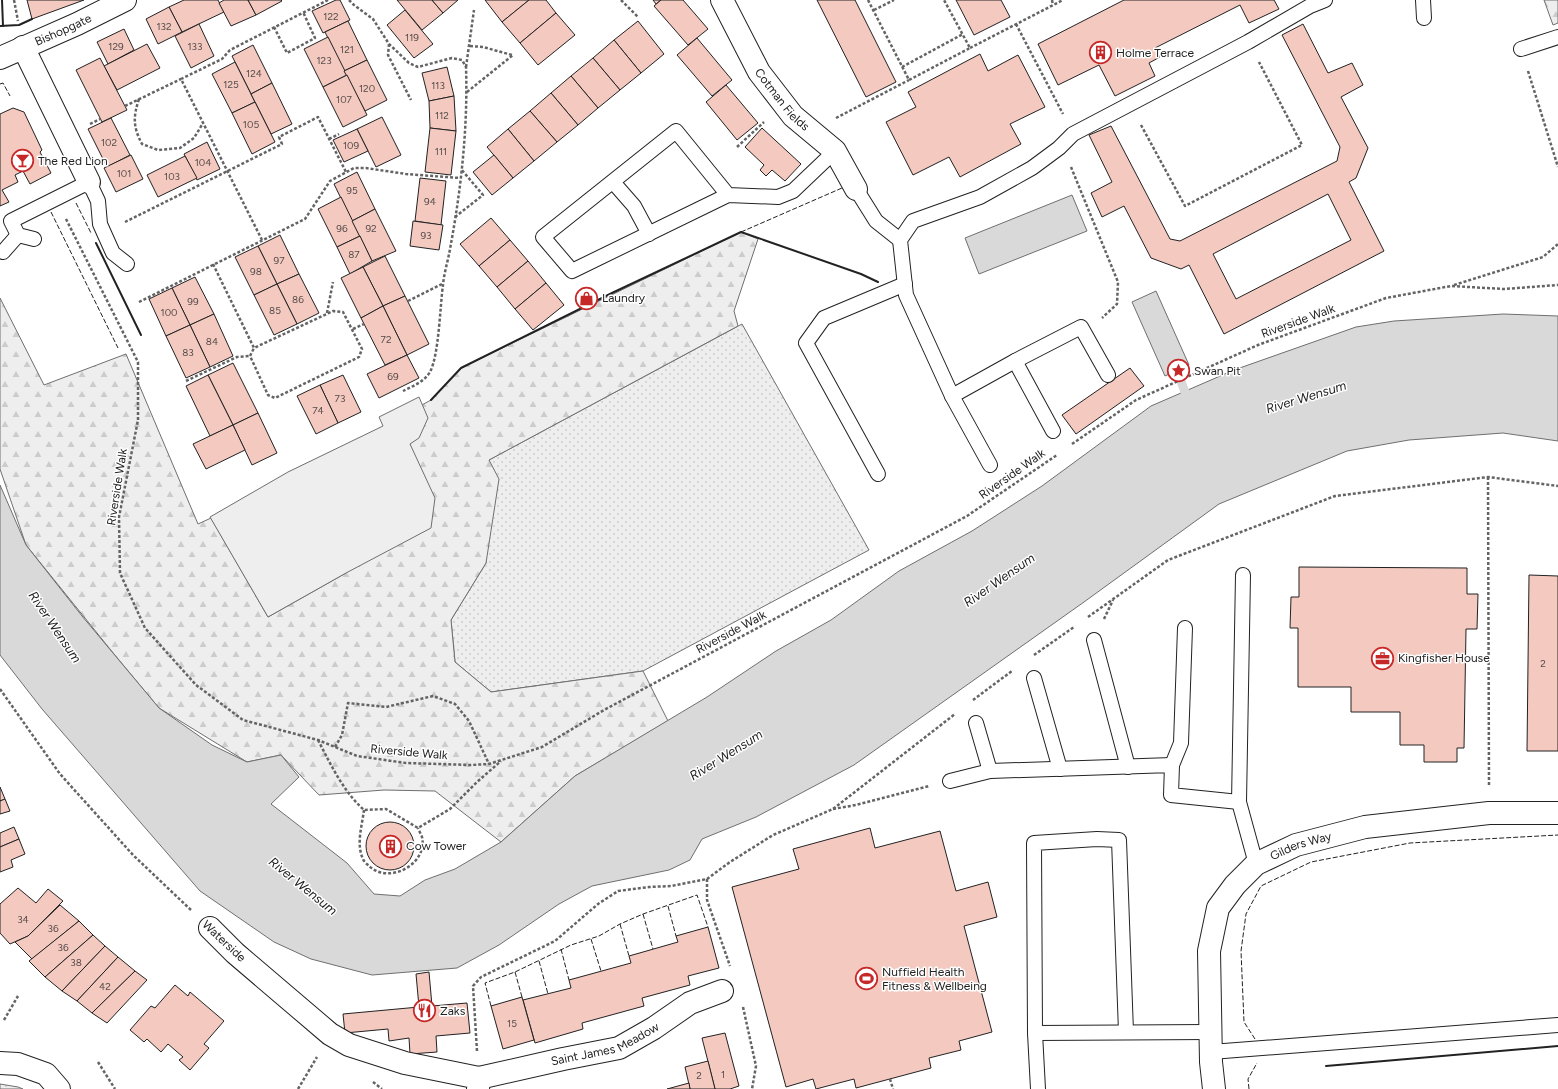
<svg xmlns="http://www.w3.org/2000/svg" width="1558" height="1089" font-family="Figtree,sans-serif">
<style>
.grass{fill:url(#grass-dots);stroke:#6f6f6f}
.forest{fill:url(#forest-firs);stroke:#6f6f6f}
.park{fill:#eee;stroke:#6f6f6f}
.water{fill:#d9d9d9;stroke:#6f6f6f}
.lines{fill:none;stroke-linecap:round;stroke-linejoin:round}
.stream{stroke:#d9d9d9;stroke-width:9}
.building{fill:#f3c9c0;stroke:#222;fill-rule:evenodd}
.service-casing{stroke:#222;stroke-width:16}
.minor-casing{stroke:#222;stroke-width:24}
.primary-casing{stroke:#222;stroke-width:24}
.path{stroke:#646464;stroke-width:2.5;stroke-dasharray:3 2;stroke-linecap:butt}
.service{stroke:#fff;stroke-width:14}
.minor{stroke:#fff;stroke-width:22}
.primary{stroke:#fff;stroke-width:22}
.fence{stroke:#222;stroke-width:1;stroke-dasharray:5 2;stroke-linecap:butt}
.wall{stroke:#222;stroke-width:2}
.labels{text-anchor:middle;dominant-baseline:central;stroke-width:3;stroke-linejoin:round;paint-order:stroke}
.number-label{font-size:10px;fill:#564c4a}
.street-label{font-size:12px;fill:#222;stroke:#fff}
.poi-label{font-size:12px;fill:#222;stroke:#fff;text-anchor:start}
.water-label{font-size:13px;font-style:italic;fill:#222;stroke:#fff}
</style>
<defs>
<pattern id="grass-dots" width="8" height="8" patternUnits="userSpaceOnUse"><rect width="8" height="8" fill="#eee"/><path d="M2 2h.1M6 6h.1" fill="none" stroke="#ccc" stroke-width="1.8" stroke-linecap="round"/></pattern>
<pattern id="forest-firs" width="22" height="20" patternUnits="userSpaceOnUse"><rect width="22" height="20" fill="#eee"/><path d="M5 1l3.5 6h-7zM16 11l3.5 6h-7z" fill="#ccc"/></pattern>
</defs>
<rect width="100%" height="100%" fill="#fff"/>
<g class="grass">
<path d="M742,324l127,226 -226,121 -152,21 -36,-30 -4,-42 35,-57 3,-103z"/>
<path d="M0,1084l18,3 5,2h-23z"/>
</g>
<g class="forest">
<path d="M1544,0h14v23l-5,2z"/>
<path d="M741,232l17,7 -24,72 4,15 -249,134 10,19 -13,84 -35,57 4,42 36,30 152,-21 25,50 -93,55 -74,66 -66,-51 -51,-1 -65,5 -38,-40 -34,7 -88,-54 -45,-54 -88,-109 -26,-76v-171l44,87 82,-31 72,170 13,-6 57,99 78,-44 65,-123 -1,-6 10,-38 11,-6 30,-32z"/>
</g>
<path class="park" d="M419,397l9,21 -9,20 -9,6 25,54 -4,30 -85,45 -78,44 -58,-100 78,-45 95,-46 -4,-9z"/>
<g class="water">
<path d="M1072,195l15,36 -108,43 -14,-36z"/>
<path d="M1156,291l33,74 -24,11 -33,-74z"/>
<path d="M1503,314l55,2v125l-55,-8 -94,7 -62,11 -128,53 -135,98 -230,163 -98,52 -54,22 -12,21 -21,10 -77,16 -33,18 -60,41 -42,23 -85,7 -61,-16 -37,-17 -74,-51 -158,-182 -42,-54v-170l26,60 56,71 77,92 53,37 35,17 34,-7 18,22 -28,27 76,59 27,31 26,2 25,-16 30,-11 46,-27 74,-66 132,-79 69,-46 55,-31 68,-49 73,-40 70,-45 109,-80 83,-36 122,-43 38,-6z"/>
</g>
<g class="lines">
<path class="stream" d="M1177,371l8,21"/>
</g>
<g class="building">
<path d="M27,0h57l-52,19z"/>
<path d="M184,0h34l6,12 -42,20 -13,-25z"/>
<path d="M224,0h24l8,15 -25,11 -12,-23z"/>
<path d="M248,0h33l1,1 -26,14z"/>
<path d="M336,0h4l10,20 -27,13 -11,-22z"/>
<path d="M397,0h35l11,13 -21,17z"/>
<path d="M432,0h26l-15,13z"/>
<path d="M485,0h44l-27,22z"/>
<path d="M529,0h17l10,13 -36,30 -18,-21z"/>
<path d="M653,0h8l-5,4z"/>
<path d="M661,0h22l25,29 -20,16 -34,-39z"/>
<path d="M817,0h38l41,82 -30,15z"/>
<path d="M956,0h45l9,17 -36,18z"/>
<path d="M1124,0h150l5,9 -30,14 -9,-18 -85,43 5,9 -11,6 6,13 -40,20 -16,-31 -41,20 -20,-41z"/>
<path d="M169,7l13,25 -24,12 -12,-25z"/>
<path d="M405,10l28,34 -19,14 -27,-33z"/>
<path d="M556,13l19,22 -37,30 -18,-22z"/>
<path d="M348,21l19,39 -23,11 -19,-39z"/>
<path d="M638,21l26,33 -23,19 -27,-33z"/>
<path d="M199,24l15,32 -23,12 -16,-32z"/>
<path d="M1303,24l25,49 24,-10 11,22 -22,12 27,51 -12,30 -7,4 35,69 -160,83 -35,-69 -8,4 -30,-11 -27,-52 -22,11 -11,-24 21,-11 -23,-47 22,-9 59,113 10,2 157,-80 3,-14 -58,-112zM1328,194l23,46 -115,59 -23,-45z"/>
<path d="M124,29l10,21 -26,14 -11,-22z"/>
<path d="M328,37l19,38 -24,12 -19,-38z"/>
<path d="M697,38l35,42 -20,16 -35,-41z"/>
<path d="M614,40l27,33 -21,17 -27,-32z"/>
<path d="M147,44l13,24 -43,22 -13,-24z"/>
<path d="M253,45l19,38 -21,11 -19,-38z"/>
<path d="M980,54l8,17 30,-16 27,52 -35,17 11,20 -61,33 -11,-20 -36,18 -27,-53 30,-15 -8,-15z"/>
<path d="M100,58l27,52 -25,12 -26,-52z"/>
<path d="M593,58l27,32 -22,18 -27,-32z"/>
<path d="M367,60l20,40 -22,11 -21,-40z"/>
<path d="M235,62l20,40 -23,11 -20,-39z"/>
<path d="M447,67l7,29 -25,5 -7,-28z"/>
<path d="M347,75l20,40 -24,12 -20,-40z"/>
<path d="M571,76l27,32 -20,17 -27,-32z"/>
<path d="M272,83l20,41 -21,10 -20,-40z"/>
<path d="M726,85l32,38 -21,17 -31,-38z"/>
<path d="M551,93l27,32 -21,17 -27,-31z"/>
<path d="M454,96l2,35 -26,-3 -1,-27z"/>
<path d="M255,102l20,40 -23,12 -20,-41z"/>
<path d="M13,108l11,4 18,38 -2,2 11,21 -21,11 -7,-13 -8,4 3,7 -16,8 7,12 -9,4v-92z"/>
<path d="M530,111l27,31 -23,19 -26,-32z"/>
<path d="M382,117l19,38 -25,12 -19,-38z"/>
<path d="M111,118l19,37 -23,12 -19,-38z"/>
<path d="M430,128l26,3 -5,44 -26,-3z"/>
<path d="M762,128l39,36 -16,17 -13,-11 -6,6 -6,-6 4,-5 -19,-18z"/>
<path d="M357,129l11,22 -24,11 -11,-22z"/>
<path d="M508,129l26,32 -21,17 -26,-31z"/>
<path d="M207,142l13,27 -23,11 -13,-26z"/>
<path d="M131,155l12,24 -27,13 -12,-24z"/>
<path d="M494,155l19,23 -21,17 -19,-23z"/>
<path d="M185,156l12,22 -39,19 -11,-22z"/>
<path d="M357,172l18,37 -23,12 -18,-37z"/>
<path d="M420,178l26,3 -5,44 -26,-4z"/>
<path d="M341,197l19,39 -23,11 -19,-38z"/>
<path d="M375,209l21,42 -24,10 -20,-40z"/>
<path d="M491,218l19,22 -31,26 -19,-22z"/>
<path d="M413,221l30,4 -4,25 -29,-4z"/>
<path d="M280,235l19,39 -22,10 -19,-38z"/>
<path d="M360,236l12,25 -22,13 -13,-27z"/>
<path d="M510,240l18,21 -31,26 -18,-21z"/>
<path d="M258,246l19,38 -23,11 -19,-38z"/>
<path d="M385,256l20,40 -22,10 -20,-39z"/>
<path d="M528,261l18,22 -31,26 -18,-22z"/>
<path d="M363,267l20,39 -22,12 -20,-40z"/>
<path d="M299,274l20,39 -22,11 -20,-40z"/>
<path d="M195,277l19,37 -24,11 -18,-37z"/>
<path d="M546,283l18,22 -31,25 -18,-21z"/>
<path d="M277,284l20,40 -23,11 -20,-40z"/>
<path d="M172,288l18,37 -24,11 -17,-37z"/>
<path d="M589,289l5,11 -12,6 -5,-10z"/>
<path d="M405,296l24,48 -22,11 -24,-49z"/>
<path d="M383,306l24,49 -22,10 -24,-47z"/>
<path d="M214,314l19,42 -23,11 -20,-42z"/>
<path d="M190,325l20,42 -24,11 -20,-42z"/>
<path d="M407,355l12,23 -40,20 -12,-24z"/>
<path d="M233,363l25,50 -25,12 -25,-50z"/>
<path d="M1130,368l14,18 -68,48 -14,-19z"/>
<path d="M208,375l25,50 -23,11 -24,-50z"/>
<path d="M343,375l18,37 -23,11 -18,-38z"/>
<path d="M320,385l18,38 -22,11 -19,-38z"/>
<path d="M258,413l19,40 -25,12 -19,-40z"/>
<path d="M233,425l12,25 -39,19 -13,-25z"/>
<path d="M1299,567l168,1v26h11l-1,35h-11l-2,119h-7v14h-33v-17h-24v-33h-49v-25h-53v-59h-8l1,-31h8z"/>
<path d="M1529,575l29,1v175h-31z"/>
<path d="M0,787l5,12 -5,2z"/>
<path d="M5,799l5,12 -10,3v-13z"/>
<circle cx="390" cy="846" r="24"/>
<path d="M14,827l5,12 -19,8v-14z"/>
<path d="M870,828l5,20 65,-17 16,60 32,-9 9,35 -33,9 28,106 -33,9 2,9 -32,8 2,10 -75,20 -2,-9 -38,10 -3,-10 -27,8 -54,-200 67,-18 -6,-20z"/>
<path d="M19,839l6,15 -14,6 2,7 -13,5v-25z"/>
<path d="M18,888l18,15 12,-14 15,12 -35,35 -18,8 -10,-11v-29z"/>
<path d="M60,905l19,16 -47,38 -17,-17 13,-6z"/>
<path d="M79,921l14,14 -48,42 -16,-16z"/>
<path d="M708,927l11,41 -31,8 2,9 -48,13 2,8 -62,17 1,6 -48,14 -12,-43 48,-12 -2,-8 62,-17 -2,-7 49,-14 -2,-6z"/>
<path d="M93,935l12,11 -43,45 -17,-14z"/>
<path d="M105,946l13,11 -41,44 -15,-10z"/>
<path d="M118,957l17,14 -43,42 -15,-12z"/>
<path d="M135,971l12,9 -40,43 -15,-10z"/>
<path d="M429,972l3,34 35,-3 3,30 -34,3 1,16 -27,2 -1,-16 -20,3 -1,-12 -43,4 -2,-19 76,-7 -3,-33z"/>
<path d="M175,985l13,11 2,-4 34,29 -20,23 5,4 -19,22 -11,-10 4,-3 -15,-13 -7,8 -14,-13 -3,3 -14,-12 21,-24 4,2z"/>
<path d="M522,997l12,43 -31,9 -12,-43z"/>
<path d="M725,1033l14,53 -9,3h-15l-13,-51z"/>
<path d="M708,1061l7,28h-25l-5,-22z"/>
<path d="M689,1083l1,6h-23z"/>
</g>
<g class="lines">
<defs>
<g id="service">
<path d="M1423,0l1,18"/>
<path d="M1521,49l37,-12"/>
<path d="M613,182l21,24 15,28"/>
<path d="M856,189l20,32 24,19"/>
<path d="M728,195l-156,76 -29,-34 133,-106 52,64 50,2 15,-6 42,-40"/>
<path d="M34,239l-16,-4 -7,-14 78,-39 9,19 2,23 4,9 9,20 14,11"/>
<path d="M3,252l15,-17"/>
<path d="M1015,361l66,-34 27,48"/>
<path d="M952,396l63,-35 38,70"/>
<path d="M990,465l-38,-69 -46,-101 -6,-55 13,-19 67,-24 52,-29 27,-20 14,-14 175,-92 62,-36 15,-6"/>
<path d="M878,474l-72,-131 18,-25 81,-34"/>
<path d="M1243,575l-4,227 17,62"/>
<path d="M1094,640l34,127"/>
<path d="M1034,678l26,91"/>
<path d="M976,723l14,48"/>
<path d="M1172,765l9,-22 4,-115"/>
<path d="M950,781l40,-10 182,-6 -1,30 68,7"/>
<path d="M1035,1033l175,-1"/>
<path d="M1211,1052l347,-27"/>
<path d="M1038,1089l-3,-56 -1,-190 63,-4 22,1 7,192"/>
</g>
<g id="minor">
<path id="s1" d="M722,0l37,72 34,44 42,35 21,38"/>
<path d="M23,47l66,135"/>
<path id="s2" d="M0,58l77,-34 48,-24"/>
<path d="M210,928l25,25 95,81 19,11 56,18 74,15 -1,11"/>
<path id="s3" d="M479,1078l84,-19 56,-11 35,-20 36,-25 32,-12"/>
<path id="s4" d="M1214,1089l-3,-27 -2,-111 9,-43 17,-23 21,-21 40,-19 69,-18 124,-14h69"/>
</g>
<path id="primary" d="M0,1063l18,1 28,10 13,15"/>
</defs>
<use href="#service" class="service-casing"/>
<use href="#minor" class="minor-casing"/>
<use href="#primary" class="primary-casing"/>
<g class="path">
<path d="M14,0l4,21"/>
<path d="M349,0l5,5 19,14 16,25 20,19 9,4 34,-9 10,2 4,7c2,61 -5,123 -16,182 -2,12 -6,24 -7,36 -3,21 -4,70 -13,87 -6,10 -17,14 -27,19"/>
<path d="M621,0l17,17"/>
<path d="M868,0l41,80 61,-32 -26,-48"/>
<path d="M1052,0l1,5"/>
<path d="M874,10l20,-10"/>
<path d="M1016,24l47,90"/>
<path d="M274,27l13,26 28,-15 -12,-26"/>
<path d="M389,44l-1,11 23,45"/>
<path d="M470,46l13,1 29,8"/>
<path d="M970,48l93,-48"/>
<path d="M466,67l8,-57"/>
<path d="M902,67l61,-33"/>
<path d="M1528,71l30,96"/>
<path d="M467,92l46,-37"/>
<path d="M139,99c-6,18 -6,28 3,45l16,6 22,-2 14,-10 9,-15"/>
<path d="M125,106l56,-27"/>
<path d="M836,118l73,-38"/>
<path d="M90,124l10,-5"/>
<path d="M1141,125l44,81 117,-61 -43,-83"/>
<path d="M329,139l10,-5"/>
<path d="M737,147l27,-25"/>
<path d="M1071,167l47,115 -1,22 -15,14"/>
<path d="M455,217l28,-22 -22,-26"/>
<path d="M66,219l72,143v58l-19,97 1,56 25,55 51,57 47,35 75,20 39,16 49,7 65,2 18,-1 53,-17 62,-37 363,-194 90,-61"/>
<path d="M125,222l157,-78 -3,-7 39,-20 28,55"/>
<path d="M262,240l-81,-161 41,-20 8,-9 98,-50"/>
<path d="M213,264l41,84 79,-37 10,1 19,37 -3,8 -84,41 -7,-3 -18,-39 4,-8"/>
<path d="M1454,285l89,-28 15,-13"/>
<path d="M408,301l34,-17"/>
<path d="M139,302l166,-83 25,-38 24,-13h12l40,6 54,4"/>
<path d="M327,313l6,-31"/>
<path d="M353,329l11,-5"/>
<path d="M186,381l51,-24 13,-1"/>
<path d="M1072,444l64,-44 122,-55 128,-47 65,-12 53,3 54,-4"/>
<path d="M1488,477l1,310"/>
<path d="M1088,617l80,-57 167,-64 153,-19 70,9"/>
<path d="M1104,619l9,-19"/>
<path d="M1034,655l40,-28"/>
<path d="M0,689l60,85 73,81 58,55"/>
<path d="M973,700l39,-29"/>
<path d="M318,740c13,25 25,51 46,70l22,-1 32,19 32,-19 27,-27 24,-21"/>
<path d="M335,747l7,-12 6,-32 38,4 47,-11 22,8 14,17 20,43"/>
<path d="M833,809l23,-4 73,-19"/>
<path d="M364,810c-2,16 -8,34 -1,49 1,3 4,5 6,7 20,19 59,-2 53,-29 -1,-3 -3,-6 -4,-9"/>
<path d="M707,879v21l23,66"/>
<path d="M743,1007l13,59 -4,23"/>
<path d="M4,1020l14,-24"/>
<path d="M477,1051l-4,-65 8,-9 74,-36 43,-37 20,-13 31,-4 22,-1 36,-7 23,-17 43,-27 60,-26 122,-95"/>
<path d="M98,1062l17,27"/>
<path d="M890,1079l3,10"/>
<path d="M373,1082l9,7"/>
<path d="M298,1089l19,-32"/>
</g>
<use href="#service" class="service"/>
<use href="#minor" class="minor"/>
<use href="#primary" class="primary"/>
<g class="fence">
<path d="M0,84l3,-1 7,13"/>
<path d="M76,203l15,30"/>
<path d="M51,212l67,136"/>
<path d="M741,232l101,-44"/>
<path d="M668,906l8,30"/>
<path d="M643,914l10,35"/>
<path d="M620,924l9,32"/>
<path d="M591,939l10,32"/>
<path d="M561,949l8,31"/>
<path d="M539,961l9,33"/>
<path d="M515,972l7,25"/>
<path d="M491,1006l-6,-23 30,-11 56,-27 28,-9 21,-12 23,-10 54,-19 11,32"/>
<path d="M1255,1039l-11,-17 -3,-71 5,-37 15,-28 50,-24 99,-19 148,-8"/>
<path d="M1249,1089l-1,-10 9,-16"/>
</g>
<g class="wall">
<path d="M2,0l1,26"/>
<path d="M0,26l19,-1 13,-6"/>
<path d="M96,243l45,92"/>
<path d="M431,400l30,-32 151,-75 129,-61 120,42 17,8"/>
<path d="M1326,1066l232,-20"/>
</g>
</g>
<defs>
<symbol id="building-ring" viewBox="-11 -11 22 22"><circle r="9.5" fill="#fff" stroke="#c62828" stroke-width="1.5"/><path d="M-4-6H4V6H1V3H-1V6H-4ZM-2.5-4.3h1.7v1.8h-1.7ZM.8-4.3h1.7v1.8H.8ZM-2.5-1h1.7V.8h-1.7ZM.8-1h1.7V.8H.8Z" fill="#c62828"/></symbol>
<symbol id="bar-ring" viewBox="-11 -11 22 22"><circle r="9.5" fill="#fff" stroke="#c62828" stroke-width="1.5"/><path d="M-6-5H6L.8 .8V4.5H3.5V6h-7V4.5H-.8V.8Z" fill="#c62828"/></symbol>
<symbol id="shop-ring" viewBox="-11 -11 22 22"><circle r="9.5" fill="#fff" stroke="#c62828" stroke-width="1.5"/><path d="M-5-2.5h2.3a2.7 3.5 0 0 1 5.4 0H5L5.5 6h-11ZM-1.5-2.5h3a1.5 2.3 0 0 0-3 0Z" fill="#c62828"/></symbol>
<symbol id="sight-ring" viewBox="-11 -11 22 22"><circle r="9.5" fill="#fff" stroke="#c62828" stroke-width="1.5"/><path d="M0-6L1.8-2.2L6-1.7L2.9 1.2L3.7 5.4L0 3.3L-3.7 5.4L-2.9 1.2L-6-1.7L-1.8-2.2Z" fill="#c62828"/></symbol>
<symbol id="office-ring" viewBox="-11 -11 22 22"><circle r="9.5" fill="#fff" stroke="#c62828" stroke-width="1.5"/><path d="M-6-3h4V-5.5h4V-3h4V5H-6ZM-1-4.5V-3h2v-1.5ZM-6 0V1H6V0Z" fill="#c62828"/></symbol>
<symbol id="stadium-ring" viewBox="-11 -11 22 22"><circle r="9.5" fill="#fff" stroke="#c62828" stroke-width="1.5"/><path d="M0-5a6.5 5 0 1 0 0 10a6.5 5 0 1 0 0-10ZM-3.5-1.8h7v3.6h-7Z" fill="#c62828"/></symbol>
<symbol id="restaurant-ring" viewBox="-11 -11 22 22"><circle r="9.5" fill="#fff" stroke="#c62828" stroke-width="1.5"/><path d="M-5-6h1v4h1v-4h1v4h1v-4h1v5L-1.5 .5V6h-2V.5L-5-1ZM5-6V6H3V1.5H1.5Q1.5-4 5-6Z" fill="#c62828"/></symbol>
</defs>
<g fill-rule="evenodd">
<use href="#building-ring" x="1088" y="40" width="25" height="25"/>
<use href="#bar-ring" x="10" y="148" width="25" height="25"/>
<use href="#shop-ring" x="574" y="286" width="25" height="25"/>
<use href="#sight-ring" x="1166" y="358" width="25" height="25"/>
<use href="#office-ring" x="1370" y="646" width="25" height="25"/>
<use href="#building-ring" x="378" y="834" width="25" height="25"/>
<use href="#stadium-ring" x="854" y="966" width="25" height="25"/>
<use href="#restaurant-ring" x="412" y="998" width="25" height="25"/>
</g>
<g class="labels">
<g class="number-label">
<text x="331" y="16">122</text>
<text x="164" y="26">132</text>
<text x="412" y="37">119</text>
<text x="116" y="46">129</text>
<text x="195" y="46">133</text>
<text x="347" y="49">121</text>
<text x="324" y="60">123</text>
<text x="254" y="73">124</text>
<text x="231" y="84">125</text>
<text x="438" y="85">113</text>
<text x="367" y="88">120</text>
<text x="344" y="99">107</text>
<text x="442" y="115">112</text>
<text x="251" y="124">105</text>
<text x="109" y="142">102</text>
<text x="351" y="145">109</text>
<text x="441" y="151">111</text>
<text x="203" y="162">104</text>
<text x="124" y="173">101</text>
<text x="172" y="176">103</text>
<text x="352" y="190">95</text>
<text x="430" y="201">94</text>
<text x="342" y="228">96</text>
<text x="371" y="228">92</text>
<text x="426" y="235">93</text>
<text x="354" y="254">87</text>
<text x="279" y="260">97</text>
<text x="256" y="271">98</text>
<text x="298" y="299">86</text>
<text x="193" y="301">99</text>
<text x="275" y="310">85</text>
<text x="169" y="312">100</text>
<text x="386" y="339">72</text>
<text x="212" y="341">84</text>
<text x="188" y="352">83</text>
<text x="393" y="376">69</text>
<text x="340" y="398">73</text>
<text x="318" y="410">74</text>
<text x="1543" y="663">2</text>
<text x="23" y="919">34</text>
<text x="53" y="928">36</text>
<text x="63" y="947">36</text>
<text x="76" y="962">38</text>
<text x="105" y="986">42</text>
<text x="512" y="1023">15</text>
<text x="723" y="1074">1</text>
<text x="699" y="1075">2</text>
</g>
<g class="street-label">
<text stroke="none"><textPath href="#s2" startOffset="69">Bishopgate</textPath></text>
<text stroke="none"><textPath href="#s1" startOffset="117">Cotman Fields</textPath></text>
<text transform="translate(1298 321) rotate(-20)">Riverside Walk</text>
<text transform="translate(1012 474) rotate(-35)">Riverside Walk</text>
<text transform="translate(117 487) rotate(-81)">Riverside Walk</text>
<text transform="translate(731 632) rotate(-28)">Riverside Walk</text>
<text transform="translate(409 752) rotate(5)">Riverside Walk</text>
<text stroke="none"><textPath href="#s4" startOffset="289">Gilders Way</textPath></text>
<text transform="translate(224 941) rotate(43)">Waterside</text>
<text stroke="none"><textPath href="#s3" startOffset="131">Saint James Meadow</textPath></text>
</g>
<g class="poi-label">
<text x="1116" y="53">Holme Terrace</text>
<text x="38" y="161">The Red Lion</text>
<text x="602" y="298">Laundry</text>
<text x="1194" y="371">Swan Pit</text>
<text x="1398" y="658">Kingfisher House</text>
<text x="406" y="846">Cow Tower</text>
<text x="882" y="972">Nuffield Health<tspan x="882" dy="14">Fitness &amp; Wellbeing</tspan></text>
<text x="440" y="1011">Zaks</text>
</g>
<g class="water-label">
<text transform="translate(1306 397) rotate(-17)">River Wensum</text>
<text transform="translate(999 580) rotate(-35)">River Wensum</text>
<text transform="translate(55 627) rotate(56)">River Wensum</text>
<text transform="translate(726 755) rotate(-32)">River Wensum</text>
<text transform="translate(303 886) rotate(39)">River Wensum</text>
</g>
</g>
</svg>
